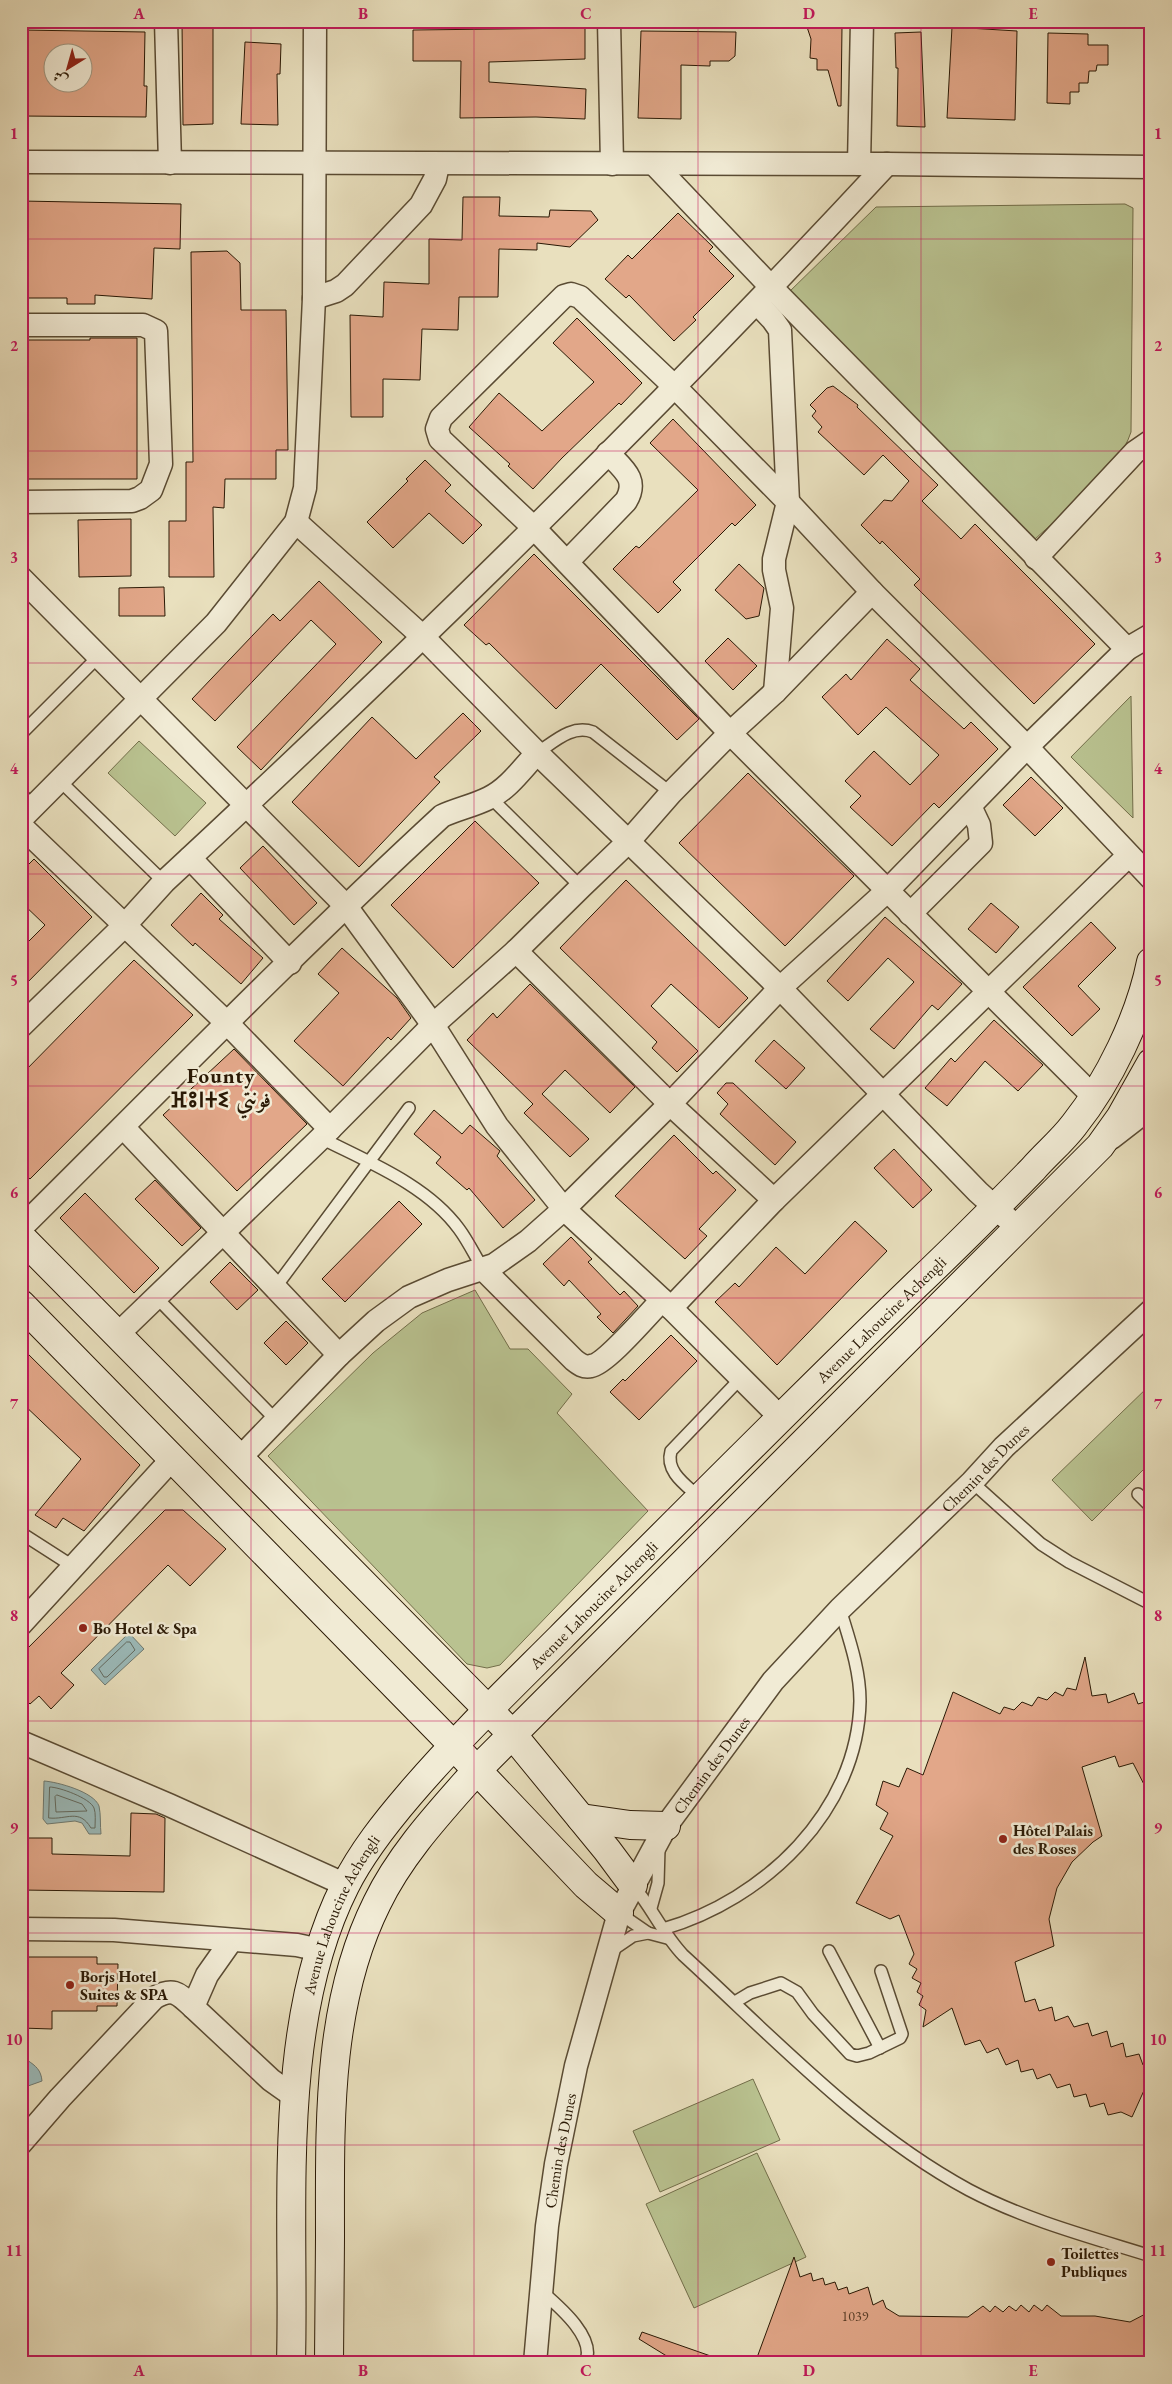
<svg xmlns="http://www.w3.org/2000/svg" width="1172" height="2384" font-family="'EB Garamond',Amiri,'Noto Sans Tifinagh',serif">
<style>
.green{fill:#b9c290;stroke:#726e4a}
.water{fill:#9bbbbb;stroke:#6e7a72}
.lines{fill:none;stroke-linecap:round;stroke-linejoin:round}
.shore{stroke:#626a60;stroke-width:1}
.building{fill:#e2a789;stroke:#2a1905;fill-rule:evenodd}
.lane-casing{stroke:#5a4b33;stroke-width:14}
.street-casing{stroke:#5a4b33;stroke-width:25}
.secondary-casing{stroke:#2a1905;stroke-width:30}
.lane{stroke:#f1ebd5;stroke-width:11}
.street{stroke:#f1ebd5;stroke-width:22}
.secondary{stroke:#f1ebd5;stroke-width:28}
.grid{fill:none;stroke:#c2185b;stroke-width:1;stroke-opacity:0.55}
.poi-dot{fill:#8f2418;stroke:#f1ebd5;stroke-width:2}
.labels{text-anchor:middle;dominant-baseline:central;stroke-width:5;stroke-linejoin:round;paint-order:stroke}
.number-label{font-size:14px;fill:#583c26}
.street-label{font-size:16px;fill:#2a1905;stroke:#f1ebd5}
.poi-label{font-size:16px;font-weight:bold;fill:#2a1905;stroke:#f1ebd5;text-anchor:start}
.district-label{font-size:21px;font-weight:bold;letter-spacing:1px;fill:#2a1905;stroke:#f1ebd5}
.neatline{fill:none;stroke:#c2185b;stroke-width:2}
.grid-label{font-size:16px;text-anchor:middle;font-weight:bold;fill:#c2185b}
</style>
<rect width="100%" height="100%" fill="#e9e0be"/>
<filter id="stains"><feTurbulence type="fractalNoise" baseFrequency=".004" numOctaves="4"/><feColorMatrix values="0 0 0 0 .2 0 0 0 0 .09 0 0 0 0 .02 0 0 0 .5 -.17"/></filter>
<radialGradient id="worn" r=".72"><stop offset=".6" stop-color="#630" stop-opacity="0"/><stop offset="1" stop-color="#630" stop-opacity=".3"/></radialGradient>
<g class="green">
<path d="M1125,204l8,4 -2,224c-14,43 -64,77 -97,108l-247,-246 89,-87z"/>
<path d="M1131,696l2,122 -62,-61z"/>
<path d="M139,741l67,62 -31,33 -67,-63z"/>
<path d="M475,1290l35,59h18l44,45 -15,19 91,98 -148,154 -13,3 -20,-4 -199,-208 105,-103 49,-40z"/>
<path d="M1151,1384v78l-59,59 -40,-41z"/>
<path d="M753,2079l27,61 -120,52 -27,-61z"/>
<path d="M757,2153l49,104 -112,51 -48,-104z"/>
</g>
<g class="water">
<path d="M129,1633l15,16 -39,36 -14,-15z"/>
<path d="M44,1781c14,1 50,11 55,25 2,8 1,20 2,28h-12l-7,-11 -7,-2 -28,3 -4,-5z"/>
<path d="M27,2060c9,6 14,10 15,21l-14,5 -7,9v-34z"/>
</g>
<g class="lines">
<g class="shore">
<path d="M127,1642h3l5,8 -28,27h-3l-5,-8z"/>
<path d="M50,1787c9,0 40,11 44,21 2,5 1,14 1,20h-4c-12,-20 -24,-8 -42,-10z"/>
<path d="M57,1795l25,9 5,7 -31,1 -1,-15z"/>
</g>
</g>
<g class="building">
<path d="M182,21h31v103l-30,1z"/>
<path d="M807,27h35l-1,79h-3l-10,-36h-11v-11l-7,-1 1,-19z"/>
<path d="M952,27l65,4 -2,89 -68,-2z"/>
<path d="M585,28v31l-96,3v20l97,7 -1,30 -49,-2 -76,1 1,-57h-48v-31z"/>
<path d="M21,30l124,2 -1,54h3l-1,31 -125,-1zM52,52h30v30h-30z"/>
<path d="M641,31l95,1 -1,24 -6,5h-19v5l-29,-1v54l-43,-1z"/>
<path d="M921,32l4,95 -28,-1 1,-58h-2l-1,-35z"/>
<path d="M1048,33l40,1v11h20v20h-11l-1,6h-7l-1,12h-9v9h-9v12l-23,-1z"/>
<path d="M245,42l36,2 -1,30h-3l1,51 -37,-1z"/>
<path d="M463,197h37l-1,19 50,1 1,-7 41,1 7,9 -28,27 -33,-4v7l-38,-1 -1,48h-39l-1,33 -36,-1 -2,51 -37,-1v38h-32l-1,-102 33,2 1,-35 45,2v-45l33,1z"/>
<path d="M21,201l160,3 -1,45 -26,-1 -2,51 -57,-4v9h-28v-6h-46z"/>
<path d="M678,213l35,34 -4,4 25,25 -41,41 3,3 -22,21 -45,-46 -3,3 -21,-19 23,-24 4,4z"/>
<path d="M227,251l13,12 1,47h45l2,140h-12v29h-51l-1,29 -11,-1 1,70h-45v-56h17v-59h7l-2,-210z"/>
<path d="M577,318l65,65 -21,22 -2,-2 -57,55 -29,31 -25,-23 2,-2 -41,-37 30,-34 43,38 52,-49 -41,-39z"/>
<path d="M90,338h47v141h-116v-139h69z"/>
<path d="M833,386l25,19 -1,2 81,78 -16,16 39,38 14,-15 120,120 -61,60 -120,-119 6,-6 -38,-38 -2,3 -19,-19 23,-25 8,1 17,-20 -26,-26 -19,20 -46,-43 4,-5 -10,-11 4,-5 -6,-6 17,-17z"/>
<path d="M673,419l83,86 -21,21 -3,-3 -59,59 8,8 -23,23 -45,-44 23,-23 3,2 59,-58 -48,-47z"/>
<path d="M425,460l26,25 -6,6 37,34 -19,19 -34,-31 -36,35 -26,-26 41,-41 -2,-2z"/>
<path d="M131,519v57l-52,1 -1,-57z"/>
<path d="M534,554l165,165 -22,21 -76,-76 -45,45 -67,-66 -3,2 -22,-20z"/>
<path d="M739,564l25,24 -5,28 -13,3 -31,-29z"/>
<path d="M319,581l63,61 -121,128 -24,-23 99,-103 -25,-24 -96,101 -23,-22 81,-85 7,7z"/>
<path d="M164,587l1,29h-46v-28z"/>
<path d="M728,638l29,28 -24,24 -28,-29z"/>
<path d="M887,639l33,30 -10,11 54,49 7,-7 27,27 -59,59 -5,-5 -42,43 -42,-39 11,-11 -16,-15 29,-30 36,34 29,-30 -53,-48 -28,28 -36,-38 24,-23 5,6z"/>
<path d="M463,713l18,18 -47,46 6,5 -81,85 -67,-65 80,-85 44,42z"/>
<path d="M748,773l106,103 -69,70 -106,-103z"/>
<path d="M1031,777l32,31 -28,28 -32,-31z"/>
<path d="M475,821l64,62 -86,85 -62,-63z"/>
<path d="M263,846l54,57 -23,22 -54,-57z"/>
<path d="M34,859l58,58 -71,72v-40l24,-24 -24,-23v-30z"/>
<path d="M626,880l122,118 -29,30 -48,-44 -20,22 47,45 -21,21 -25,-24 5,-6 -97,-94z"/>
<path d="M201,893l22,22 -4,4 44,39 -22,26 -46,-41 -2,3 -22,-21z"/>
<path d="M991,903l28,24 -23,26 -28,-24z"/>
<path d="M885,917l77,67 -24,26 -6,-5 -38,44 -24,-20 44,-47 -26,-24 -40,43 -21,-20z"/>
<path d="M1091,922l25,26 -38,38 22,23 -28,27 -49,-49z"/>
<path d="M342,948l55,50 14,20 -20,22 -3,-3 -45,49 -49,-45 45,-48 -21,-19z"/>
<path d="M134,960l59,55 -163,164 -9,-8v-96z"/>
<path d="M530,984l105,103 -25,26 -45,-43 -23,24 47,45 -19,18 -46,-44 9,-9 -66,-64 26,-27 4,5z"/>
<path d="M994,1020l49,45 -25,26 -33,-30 -38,45 -22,-18 26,-30 4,4z"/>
<path d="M774,1040l31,28 -19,21 -31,-28z"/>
<path d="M234,1049l73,75 -70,67 -74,-76z"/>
<path d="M726,1083h7l63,59 -21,23 -55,-51 8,-10 -11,-11z"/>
<path d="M434,1110l28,24 8,-9 30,26 -3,5 38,44 -32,28 -34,-40 -2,2 -31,-27 5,-6 -27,-23z"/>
<path d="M674,1135l39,39 3,-3 20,19 -37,39 8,7 -22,23 -70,-63z"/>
<path d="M894,1149l38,41 -19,18 -39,-40z"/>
<path d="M155,1180l46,48 -19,18 -47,-47z"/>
<path d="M85,1193l74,75 -25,25 -74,-75z"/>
<path d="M399,1201l23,23 -77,78 -23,-23z"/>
<path d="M855,1221l32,30 -110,114 -62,-63 20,-19 4,4 37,-40 29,27z"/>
<path d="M571,1237l21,22 -4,3 32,33 4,-4 14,15 -25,27 -16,-16 4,-3 -32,-34 -5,6 -21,-22z"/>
<path d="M230,1262l28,28 -21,20 -27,-28z"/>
<path d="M286,1321l22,22 -22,22 -22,-22z"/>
<path d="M671,1335l26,26 -58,59 -29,-28 13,-13 2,2z"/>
<path d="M21,1347l119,118 -56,66 -21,-13 -7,10 -21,-13 46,-56 -60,-57z"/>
<path d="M165,1510h18l43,39 -36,37 -22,-21 -107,108 13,12 -23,24 -12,-13 -9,8 -9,-9v-40z"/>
<path d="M1085,1657l7,39 14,-2 2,9 26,-10 4,11 13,-4v98l-18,-35 -14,4 -4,-11 -33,11 20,69 -9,6 -21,20 -15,26 -8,31 5,27 -39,16 10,40 10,-3 4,12 13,-4 3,14 13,-5 6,11 14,-4 4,13 15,-5 4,16 12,-4 3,14 13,-3 4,11 8,3v7l-19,42 -11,-5 -13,3 -4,-12 -14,4 -4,-13 -12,3 -4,-13 -13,4 -7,-14 -13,5 -4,-10 -12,3 -3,-12 -12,5 -8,-17 -11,5 -7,-13 -15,5 -13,-37 -29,19 3,-17 -7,-5 4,-9 -6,-4 4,-9 -9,-5 5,-9 -8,-5 5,-10 -15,-39 -9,4 -34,-16 37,-67 -13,-7 8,-16 -12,-8 7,-24 16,6 8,-19 16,7 30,-83 47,22 4,-7 10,3 8,-8 10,4 6,-9 9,3 8,-8 8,4 4,-8 9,2z"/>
<path d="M131,1813l25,1 9,4 -1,74 -143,-2v-52h31v16l78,2z"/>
<path d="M21,1957h76v7h21l-1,42h-20v5h-45v18l-31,-1z"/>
<path d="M794,2257l6,20 11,-4 2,8 10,-3 2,7 10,-3 3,8 9,-3 2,7 19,-7 5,18 10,-5 3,8 13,8 69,1 15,-11 7,6 5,-6 8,6 6,-6 7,5 5,-6 8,7 5,-7 8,6 5,-6 14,11h34l35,6 21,-11v52h-396z"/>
<path d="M642,2332l80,28v3h-44l-39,-24z"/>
</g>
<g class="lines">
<defs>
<g id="lane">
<path d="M21,734l79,-79"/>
<path d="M537,753c17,-11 35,-29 56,-21l78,61"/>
<path d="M60,781l104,101"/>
<path d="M21,793l13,15"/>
<path d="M490,797l91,90"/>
<path d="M321,1138c47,24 106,47 138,91 9,12 16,27 24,40"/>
<path d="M275,1288l134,-180"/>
<path d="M156,1297l120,123"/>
<path d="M972,1482l69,62 28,18 82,42"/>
<path d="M1138,1494l13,13"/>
<path d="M700,1498c-14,-13 -35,-26 -29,-47l70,-73"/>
<path d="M21,1533l53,34"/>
<path d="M633,1885c19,23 30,49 50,70 91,83 177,176 286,235 57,30 121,47 182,66"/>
<path d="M651,1908l7,-25 1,-35"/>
<path d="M619,1913l29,20 19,5"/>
<path d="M663,1929c101,-29 195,-118 197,-228 0,-32 -11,-62 -20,-92"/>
<path d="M611,1951l22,-15 15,-3"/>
<path d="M829,1951l51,97"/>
<path d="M735,2002l15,-9 31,-10 16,9 16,22 37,40 7,2 12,-3 31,-15 2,-4 -21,-63"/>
<path d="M540,2290c16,14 58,48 45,73"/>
</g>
<g id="street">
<path d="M166,21l4,142"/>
<path d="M609,21l3,143"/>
<path d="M21,162l866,2 264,3"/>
<path d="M654,164l118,124 355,361"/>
<path d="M859,164l3,-143"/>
<path d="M314,298l22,-7 9,-6 76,-80 14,-26 3,-14"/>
<path d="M757,303l16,17 7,10 8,172 -14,57v11l8,38 -7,84"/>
<path d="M21,325h122l13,6 5,133 -10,26 -11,8 -8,3 -111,1"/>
<path d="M296,522l126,114 115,117 243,235 198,204 40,36"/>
<path d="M1036,558l99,-106 16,-11"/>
<path d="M567,562l59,-61c13,-22 -3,-32 -18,-48"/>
<path d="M21,578l324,327 88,120 64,101 67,83 107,99 109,109"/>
<path d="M21,819l195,-196 80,-101 9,-34 9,-190 1,-277"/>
<path d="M21,826l207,198 102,105"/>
<path d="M190,858l100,105"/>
<path d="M910,914l71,-71 -2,-18 -9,-19"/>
<path d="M516,951l154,153 104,96"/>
<path d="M21,1026l104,-101 39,-43c249,-231 492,-469 723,-718"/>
<path d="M1093,1096l-363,-363 -196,-205 -94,-89 -3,-10 4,-11 123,-122 7,-2 9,3 95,90 113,115 84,90 155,155 124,131"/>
<path d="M123,1127l216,228"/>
<path d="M1111,1138l40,-31"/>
<path d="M21,1228c139,-138 277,-279 421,-412 15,-7 31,-10 47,-18 19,-9 33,-29 48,-45"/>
<path d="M483,1269l91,91c5,4 10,8 17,6 15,-2 58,-53 71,-66"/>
<path d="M671,1308l103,-108 354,-344"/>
<path d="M117,1335l204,-197 112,-113 83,-74 65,-64 48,-46 42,-48 59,-60 45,-41 97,-100"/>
<path d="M240,1458l99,-103 37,-34 33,-24 39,-17 46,-15 34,-24 36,-32 106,-105 110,-116 107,-97 140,-144 100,-98 24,-14"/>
<path d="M21,1624l152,-166"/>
<path d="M21,1742l148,63 177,80"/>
<path d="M21,1929l93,1 183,15 23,5"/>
<path d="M193,2007l78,73 24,17"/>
<path d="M21,2143l39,-45 94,-100c19,-11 24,-5 39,9l14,-32 24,-34"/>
<path id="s1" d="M535,2363l12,-137 9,-62 20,-98 43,-153 47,-87 107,-145 67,-72 132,-127 32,-35 147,-136"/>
</g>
<g id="secondary">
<path d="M21,1237l491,497 95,116 26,35"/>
<path d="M21,1304l431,440 134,141 33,28"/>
<path d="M581,1818l49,7 36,1"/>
<path id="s2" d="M291,2363c4,-152 -16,-338 54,-477 17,-34 41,-64 65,-92 47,-55 99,-105 150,-156 118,-118 236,-237 356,-353 40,-38 79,-77 117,-116 13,-15 29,-28 41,-44 35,-44 66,-108 77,-163"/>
<path d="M329,2363c0,-42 1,-84 1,-125 0,-112 -4,-233 47,-335 24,-50 64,-92 100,-133l623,-624 20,-28 31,-55"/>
</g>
</defs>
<use href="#lane" class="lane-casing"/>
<use href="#street" class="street-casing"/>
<use href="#secondary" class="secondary-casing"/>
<use href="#lane" class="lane"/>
<use href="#street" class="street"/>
<use href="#secondary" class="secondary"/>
</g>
<path class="grid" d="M251,21v2342M474,21v2342M698,21v2342M921,21v2342M21,239h1130M21,451h1130M21,663h1130M21,874h1130M21,1086h1130M21,1298h1130M21,1510h1130M21,1721h1130M21,1933h1130M21,2145h1130"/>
<g class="poi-dot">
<circle cx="83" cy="1628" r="5"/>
<circle cx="1003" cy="1839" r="5"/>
<circle cx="70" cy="1985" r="5"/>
<circle cx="1051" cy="2262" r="5"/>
</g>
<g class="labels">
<g class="number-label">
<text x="855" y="2316">1039</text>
</g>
<g class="street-label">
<text stroke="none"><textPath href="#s2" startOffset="1266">Avenue Lahoucine Achengli</textPath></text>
<text stroke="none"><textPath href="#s1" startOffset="1039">Chemin des Dunes</textPath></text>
<text stroke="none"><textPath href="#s2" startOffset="861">Avenue Lahoucine Achengli</textPath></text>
<text stroke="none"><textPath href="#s1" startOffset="634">Chemin des Dunes</textPath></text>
<text stroke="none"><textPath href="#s2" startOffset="456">Avenue Lahoucine Achengli</textPath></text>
<text stroke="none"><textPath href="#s1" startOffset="214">Chemin des Dunes</textPath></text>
</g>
<g class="poi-label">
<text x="93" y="1628">Bo Hotel &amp; Spa</text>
<text x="1013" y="1830">Hôtel Palais<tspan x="1013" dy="18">des Roses</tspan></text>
<text x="80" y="1976">Borjs Hotel<tspan x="80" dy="18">Suites &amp; SPA</tspan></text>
<text x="1061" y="2253">Toilettes<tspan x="1061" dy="18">Publiques</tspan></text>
</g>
<g class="district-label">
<text x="221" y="1075">Founty<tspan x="221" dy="24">ⴼⵓⵏⵜⵉ فونتي</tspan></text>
</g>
</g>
<rect width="1172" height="2384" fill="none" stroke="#e9e0be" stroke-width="55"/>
<g transform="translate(68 68) rotate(217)"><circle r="24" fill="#f1ebd5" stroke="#a19782"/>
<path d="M0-4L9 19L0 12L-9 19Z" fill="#8f2418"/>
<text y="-8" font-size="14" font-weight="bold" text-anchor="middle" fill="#2a1905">ش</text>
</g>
<rect x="28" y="28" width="1116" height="2328" class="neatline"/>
<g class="grid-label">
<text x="139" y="19">A</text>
<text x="363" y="19">B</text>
<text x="586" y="19">C</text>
<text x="809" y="19">D</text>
<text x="1033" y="19">E</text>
<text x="14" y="139">1</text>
<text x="1158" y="139">1</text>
<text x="14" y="351">2</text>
<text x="1158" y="351">2</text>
<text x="14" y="563">3</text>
<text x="1158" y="563">3</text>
<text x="14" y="774">4</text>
<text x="1158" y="774">4</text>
<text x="14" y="986">5</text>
<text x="1158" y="986">5</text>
<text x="14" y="1198">6</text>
<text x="1158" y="1198">6</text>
<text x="14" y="1409">7</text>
<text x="1158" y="1409">7</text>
<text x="14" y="1621">8</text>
<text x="1158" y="1621">8</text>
<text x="14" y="1833">9</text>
<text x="1158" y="1833">9</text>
<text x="14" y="2045">10</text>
<text x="1158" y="2045">10</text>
<text x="14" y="2256">11</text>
<text x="1158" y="2256">11</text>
<text x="139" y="2376">A</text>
<text x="363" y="2376">B</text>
<text x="586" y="2376">C</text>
<text x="809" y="2376">D</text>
<text x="1033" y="2376">E</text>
</g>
<rect width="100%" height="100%" filter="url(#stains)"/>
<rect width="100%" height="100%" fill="url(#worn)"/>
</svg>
